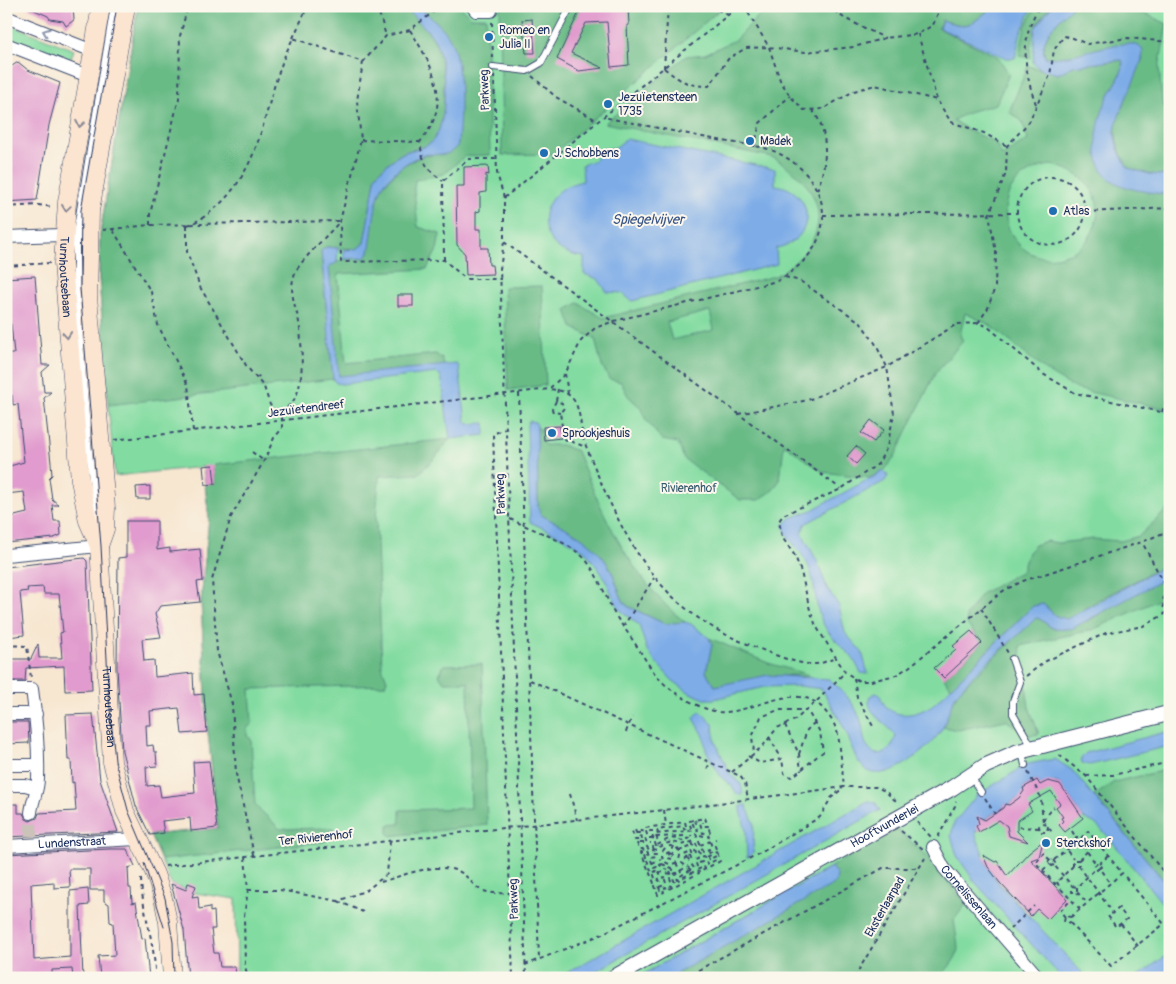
<svg xmlns="http://www.w3.org/2000/svg" width="1176" height="984" font-family="Pangolin,sans-serif">
<style>
.green{fill:#82dba0;stroke:#4e857f}
.forest{fill:#69bb86;stroke:#427572;fill-rule:evenodd}
.water{fill:#7dace7;stroke:#4c6ea2}
.building{fill:#e19bce}
.lines{fill:none;stroke-linecap:round;stroke-linejoin:round}
.minor-tunnel{stroke:#cbc2ba;stroke-width:12;stroke-dasharray:12 6;stroke-linecap:butt}
.service-casing{stroke:#3c4b6f;stroke-width:8}
.minor-casing{stroke:#3c4b6f;stroke-width:14}
.tertiary-casing{stroke:#3c4b6f;stroke-width:17}
.secondary-casing{stroke:#3c4b6f;stroke-width:19}
.path{stroke:#3c4b6f;stroke-width:2;stroke-dasharray:4 4;stroke-linecap:butt}
.service{stroke:#fff;stroke-width:6}
.minor{stroke:#fff;stroke-width:12}
.tertiary{stroke:#fff;stroke-width:15}
.secondary{stroke:#fce5d0;stroke-width:18}
.tram{stroke:#1b2f5e;stroke-width:1}
.oneway{stroke:#8d97ae}
.oneway2{stroke:#8c8a97}
.poi-dot{fill:#1f6fb2;stroke:#fbf7ec;stroke-width:2}
.labels{text-anchor:middle;dominant-baseline:central;stroke-width:4;stroke-linejoin:round;paint-order:stroke}
.poi-label{font-size:12px;fill:#1b2f5e;stroke:#fbf7ec;text-anchor:start}
.street-label{font-size:12px;fill:#1b2f5e;stroke:#fbf7ec}
.park-label{font-size:12px;fill:#355a6e;stroke:#fbf7ec}
.water-label{font-size:14px;font-style:italic;fill:#385487;stroke:#fbf7ec}
</style>
<rect width="100%" height="100%" fill="#fbf7ec"/>
<filter id="ink" filterUnits="userSpaceOnUse"><feTurbulence type="fractalNoise" baseFrequency=".02" numOctaves="2"/><feDisplacementMap in="SourceGraphic" scale="10" xChannelSelector="R" yChannelSelector="G"/><feConvolveMatrix kernelMatrix="1 2 1 2 8 2 1 2 1" color-interpolation-filters="sRGB"/></filter>
<filter id="wash" filterUnits="userSpaceOnUse"><feTurbulence type="fractalNoise" baseFrequency=".0096" numOctaves="4" result="noise"/><feDisplacementMap in="SourceGraphic" scale="20" xChannelSelector="R" yChannelSelector="G"/><feGaussianBlur stdDeviation="1.12" result="paint"/><feColorMatrix in="noise" values="0 0 0 0 0 0 0 0 0 0 0 0 0 0 0 0 0 1.4 0 .05"/><feComposite in="paint" operator="in"/></filter>
<g filter="url(#wash)">
<rect width="100%" height="100%" fill="#f7e7d1"/>
<g class="green">
<path d="M138,6h1032v972h-933l-1,-79 -42,-6 -23,-9 -21,-49 68,-7 -10,-96 -7,-130 8,-84 -6,-51 -88,9 -7,-71 -9,-127 1,-44z"/>
<path d="M6,23l68,27 -5,13 -63,-25z"/>
</g>
<g class="forest">
<path d="M138,6h267c8,12 23,22 30,35 11,22 16,87 -6,103 -7,5 -18,5 -26,9 -9,5 -20,14 -27,22l-12,68 -7,6 -31,-2 -5,4 12,128 -225,26 -9,-127 1,-44z"/>
<path d="M418,6h42l10,11h16l4,138 -25,1 -21,18 -29,6 -1,10 4,37 22,7 -3,16 -10,19 -89,5 8,89 90,-9 7,6 1,6 -102,11 -3,-1 -3,-11 -7,-99 15,-7 20,-1 16,-69 23,-24 22,-10 3,1 30,-11v-81l-27,-44z"/>
<path d="M500,6h224l-171,148 -51,1z"/>
<path d="M768,6h143l60,4 4,-4h19c-23,18 -23,24 -52,14l-4,8 60,29 11,17 -13,30 -24,7 -19,9 18,12 24,10 7,14 26,-16 -6,-19 -13,-9 19,-46 30,8 15,-8 49,-6c4,10 -8,26 -13,35 -5,10 -7,22 -9,33 -14,55 28,61 70,67v215l-94,-21 -30,-18 -56,-46 -25,-12 -5,22 3,6 -27,31 -41,84 -11,15 -14,7 -47,-6 -39,-28 -4,36 -8,11 -13,9h-19l-56,-41 -6,-16 -16,-3 -16,-20 -6,-13 -12,-11 -7,-14 -12,-3 -8,-16 -6,-24 -23,-12 -6,-17 12,-7 25,15 172,-42c60,-34 56,-87 -3,-119l-167,-34 81,-67 19,-2 30,-14zM1050,165c36,5 61,36 40,71 -5,9 -13,15 -23,18 -59,23 -95,-74 -17,-89zM710,311l4,19 -42,10 -5,-18z"/>
<path d="M1036,6h15c-17,19 -20,27 -21,52l-11,-2 6,-29z"/>
<path d="M1073,6h63l4,5 27,13 -8,44 3,33 8,18v57l-21,-2 -21,-6c-10,-19 -16,-34 -10,-54l25,-56 -55,-6 -31,6 -12,-1c-6,-21 15,-38 28,-51z"/>
<path d="M542,286l4,99 -38,5 -4,-103z"/>
<path d="M537,427l4,3 1,12 3,3h17l15,6c25,62 54,129 108,171l-20,2 -38,-18c-8,-9 -10,-24 -16,-36 -17,-30 -42,-40 -70,-54l-3,-10z"/>
<path d="M450,439l-16,20 -16,15 -39,2 -3,43 6,148 5,13 -2,5 -135,4 2,35 -5,4v8l4,3 4,66 25,24 54,-1 -5,11 -5,3 -163,18 -11,-25 68,-7 -10,-96 -7,-130 8,-84 -4,-33 10,-1 -2,-19z"/>
<path d="M1170,507v56l-72,37 -28,19 -7,1 -7,-4 -13,-12 -10,2 -82,81 -7,-9 38,-34 -15,-20 -1,-8 15,-22 41,-23 6,-19 7,-7 11,-4 12,2 35,-4 28,2 18,-5z"/>
<path d="M1170,576v14l-5,7 -73,33 -72,16 9,61 10,27 -12,2 -21,-16 -48,10 -15,-3 5,-18 11,-18 77,-73 4,1 12,9 36,-7 36,-22z"/>
<path d="M709,638l59,25 41,12 1,3 -18,-3 -77,11 -9,-14 6,-27z"/>
<path d="M482,664l5,161 -96,11 -3,-3v-8l12,-1v-14l71,-2 -3,-126h-24l-5,-7 5,-10z"/>
<path d="M1170,769v119l-76,-92 20,-14z"/>
<path d="M897,829l27,24 42,51 -12,16c5,36 9,29 -14,58h-303z"/>
</g>
<g class="water">
<path d="M405,6h13c8,8 19,15 26,24 21,23 16,85 14,115 -12,15 -20,7 -34,10 -14,3 -40,23 -44,37 -7,19 -7,41 -11,61l-5,5 -20,1v-9l13,-1 7,-6 12,-68c7,-8 18,-17 27,-22 8,-4 19,-4 26,-9 22,-16 17,-81 6,-103 -7,-13 -22,-23 -30,-35z"/>
<path d="M994,6h39l-12,26 -6,26h-9l-67,-30 3,-8c29,10 29,4 52,-14z"/>
<path d="M1052,6h21c-13,13 -35,31 -28,51 21,6 85,-25 97,-8 7,11 -29,66 -27,87 1,11 7,22 13,32l21,6 21,2v19c-19,-3 -44,-4 -60,-16 -23,-17 -12,-63 -1,-84 5,-9 17,-25 13,-35l-49,6 -15,8 -16,-4 -9,-7 2,-35z"/>
<path d="M626,139l149,30v16c41,5 42,56 1,63l1,16 -145,37 -10,-8 -15,-1 -9,-13 -14,-5v-17c-52,-5 -53,-66 -1,-76l-1,-16 13,-5 6,-11 14,-1z"/>
<path d="M326,247l12,1 -1,15 -8,3 10,110 118,-12 2,3 7,55 2,2 17,-1v12l-35,4 -8,-58 -1,-5 -4,-3 -95,11 -6,-1 -3,-4 -12,-128z"/>
<path d="M529,421l6,1 2,3 1,81 3,9c28,15 53,24 70,55 6,12 8,27 16,36l38,18 20,-2 6,2 18,14 3,6 -6,28 9,14 53,-11 61,4c12,10 24,22 30,37 8,17 -1,24 16,38 13,0 17,-6 21,-18 -9,-13 -32,-24 -26,-40l6,-3 4,2c8,27 37,22 55,8l98,-97 10,-2 13,12 11,3 103,-56v13l-99,53 -19,-1 -12,-9 -4,-1c-24,25 -55,46 -77,73 -10,12 -10,26 -17,38 -10,18 -53,54 -74,42 -14,-8 -16,-27 -22,-39 -7,-15 -17,-29 -24,-43l-23,-3 -35,1 -50,12h-9l-15,-6 -18,-13 -18,-20 -7,-10 -8,-25 -20,-16 -16,-34 -18,-24 -23,-14 -32,-15 -3,-97z"/>
<path d="M884,471l4,5 -3,5 -80,43 -3,9 15,28 10,27 12,18 6,27 17,19 6,22 -7,-1c-3,-5 -6,-13 -10,-17 -11,-12 -22,-19 -29,-35 -9,-19 -5,-41 -16,-60 -6,-12 -21,-23 -22,-36l7,-7 19,-7z"/>
<path d="M700,711l13,13 2,17 15,33 11,10 2,11 -6,-1 -5,-8 -11,-9 -15,-27 -2,-14 -10,-18z"/>
<path d="M1166,732l4,1 -1,13 -79,19 -8,-2 -1,-5 5,-5z"/>
<path d="M1055,759l17,11 98,118v25l-64,-79 -12,-11 -11,-5 -23,-34 -8,-3 -12,4 -3,-5 -14,8 1,7 -16,10 -3,-1 -1,3 -20,13 -5,-1 1,7 -5,7 2,5 11,29 11,17 88,94h-25l-87,-96 -18,-26 -6,-20 3,-13 23,-28 51,-31z"/>
<path d="M868,801l7,1 5,8 -296,168h-26z"/>
<path d="M746,805l8,18 -1,30 -6,5 -1,-27 -5,-21v-4z"/>
<path d="M831,867l6,8 -1,8 -167,95h-32z"/>
<path d="M1170,953v20l-7,5h-28z"/>
</g>
<g id="blocks">
<g class="building">
<path d="M25,6h48l1,14 -8,6 -3,-5 -13,-2 -2,-3z"/>
<path d="M582,6h46l1,19h-2l2,40 -18,2 -4,-45 -21,1 -15,30 32,15 -24,3 -22,-12z"/>
<path d="M532,19l3,34h-9l-4,-33z"/>
<path d="M6,57l6,9 6,-4 10,8 32,13 -11,42 -12,75 -31,2z"/>
<path d="M488,166l1,9 -3,-1v18l-6,1v18l-4,1v17h5v19h7l1,17h3l1,9 -27,1 -1,-21 -8,-9 -1,-59h8v-19z"/>
<path d="M35,276l7,89h8l-8,7 2,20h7l-7,6 7,65 1,12 -3,3 3,21 7,6h-7l2,16h6l1,14 -7,3 -48,5v-25l21,-5 -3,-21 -18,2v-27l18,-5 -6,-58 -5,1 -1,-10h-6v-41h8l-3,-30h-5v-46z"/>
<rect x="398" y="295" width="15" height="11"/>
<path d="M871,420l13,10 -10,12 -13,-9z"/>
<path d="M560,426l1,12 -17,2 -1,-13z"/>
<path d="M856,446l9,8 -9,10 -9,-8z"/>
<path d="M213,465l2,19 -10,1 -2,-19z"/>
<path d="M150,486v13h-13l-1,-12z"/>
<path d="M126,521h31v29l13,-2v4l30,-3 3,32 -6,1 3,20 -40,4 -5,8 6,23 -19,2 2,22 10,-1 1,17 38,-4 1,22 10,-1 3,38 -25,2 -3,-26 -29,3 1,14h-5l1,21 6,-1 1,7h2l1,14 -11,1 1,19 12,-1 2,12 34,-4 -2,-31 16,-1 8,67 -26,3 -1,-13 -28,3 2,12 -14,2 -14,-29 -14,-55 -5,-83 1,-110 8,-1z"/>
<path d="M84,558l3,3 5,129 -27,1 -1,-25 -38,2 -1,13h-19v-22h25l7,-15 1,14h23l-2,-25 3,-1 -4,-38h-15l-1,-7 -16,1 1,3 -8,1 4,43 -16,2 -2,-70z"/>
<path d="M971,631l11,12 -38,35 -10,-10 22,-19 -3,-3z"/>
<path d="M93,714l7,66 18,52 -112,5v-33h12v9h5l3,6 4,2 7,-3 2,-5 37,-2 -2,-29 -2,1 -1,-23h-3l-2,-45z"/>
<path d="M6,722h22l1,21 -23,1z"/>
<path d="M1037,780l3,5 8,-4 12,3 23,34 -18,14 -6,-7 4,-4 -2,-3 2,-1 -7,-10 4,-3 -9,-13 -23,13 4,7 -15,10v10l11,11 -19,-6 -2,-10 -8,-6 -20,12 -3,-6 3,-2 -2,-8 8,4 18,-12 2,-4 4,1 10,-7 5,-7 -1,-3z"/>
<path d="M1043,841l-4,16 -8,3 36,39 -19,20 -11,-10 -6,7 -31,-33 -12,-16 -5,-12 12,7 2,-1 10,15 22,-24z"/>
<path d="M110,849h17l8,17 -7,2 1,20h2l1,15 4,-1 6,37 3,-1 4,40h-49l-2,-22 17,-1 -2,-32 -3,-1 -1,-18 -5,-3v-11h-14v-21h-21l1,18 -16,1v-6l-23,2 3,76 36,-3v-66l18,-2 1,16 -9,1 3,72h-10l-1,-9 -20,1v8h-46v-68l2,-1 -2,-55z"/>
<path d="M188,883l8,3 -4,11 6,-1 1,13 11,-2v5l4,-1 1,18h-4l3,24h4l2,14h15l1,11h-48l-4,-48 -13,-46 15,6z"/>
</g>
</g>
</g>
<g filter="url(#ink)">
<use href="#blocks" fill-opacity="0" stroke="#3c4b6f" stroke-width="1"/>
<g class="lines">
<path class="minor-tunnel" d="M31,836v-23"/>
<defs>
<g id="service">
<path d="M493,67l34,4 14,-8 30,-57"/>
<path d="M97,525l-9,-83 -12,-153v-55l38,-228"/>
<path d="M1012,659l8,23 -7,19v13l19,33"/>
<path d="M1022,752l3,13"/>
<path d="M971,777l10,15"/>
</g>
<g id="minor">
<path d="M472,6l4,5h15"/>
<path d="M6,17l87,34"/>
<path d="M6,44l82,32"/>
<path d="M6,237l82,-3"/>
<path d="M6,555l93,-9"/>
<path d="M6,689h26c4,29 7,60 6,90 0,12 -6,22 -7,34"/>
<path d="M6,714h30"/>
<path d="M6,765h31"/>
<path d="M6,785h19l11,3"/>
<path id="s1" d="M6,846l131,-7"/>
<path id="s2" d="M933,847l11,21 95,110"/>
</g>
<g id="tertiary">
<path id="s3" d="M613,978l339,-190 33,-22 32,-14 153,-39"/>
</g>
<g id="secondary">
<path id="s4" d="M101,6l-34,196 -4,61 17,217 8,41 11,25 13,216 13,49 30,63 8,24 5,24 4,56"/>
<path d="M99,546l6,-17 1,-21 -18,-212 2,-85 36,-205"/>
</g>
</defs>
<use href="#service" class="service-casing"/>
<use href="#minor" class="minor-casing"/>
<use href="#tertiary" class="tertiary-casing"/>
<use href="#secondary" class="secondary-casing"/>
<g class="path">
<path d="M377,6l9,30"/>
<path d="M656,6l12,3 5,-3"/>
<path d="M710,6l18,9"/>
<path d="M744,6l25,41 11,33 10,16 14,14 19,-1 31,-18 21,-6 62,15 14,22 33,11 23,13"/>
<path d="M828,6l16,12 41,20"/>
<path d="M492,22l1,38"/>
<path d="M410,30c24,38 43,73 10,112 3,21 6,27 23,39"/>
<path d="M918,34l19,66"/>
<path d="M293,38l15,-32"/>
<path d="M363,62l-6,39 4,39 -21,81 1,41 103,-2 22,19h35"/>
<path d="M664,68c16,13 24,18 45,18l20,-28 17,-10 23,-1 36,5 49,-5 31,-9 33,-4 15,-9 8,-19"/>
<path d="M664,68l4,-62"/>
<path d="M494,75l3,98 7,25v44l-4,27 26,709"/>
<path d="M532,76l24,21 42,24"/>
<path d="M1036,104c-12,-32 -17,-67 4,-98"/>
<path d="M812,110c18,20 15,56 5,80"/>
<path d="M361,140l59,2"/>
<path d="M754,147l6,-24 30,-27"/>
<circle cx="1051" cy="211" r="34"/>
<path d="M504,198l235,-192"/>
<path d="M6,207l32,-2 15,2"/>
<path d="M1086,212l84,-4"/>
<path d="M823,215l194,-2"/>
<path d="M150,225v-11l29,-116 1,-62 7,-27 3,-3"/>
<path d="M187,225c14,-4 24,-13 35,-23 39,-40 41,-87 59,-136 3,-10 8,-19 12,-28l70,24 23,-26 24,-6 31,-24"/>
<path d="M187,225v27l13,35 47,80 17,20 6,18 6,5h5"/>
<path d="M103,230l47,-5 190,-4"/>
<path d="M113,230l38,62 7,33 30,60 5,46"/>
<path d="M504,242l337,247"/>
<path d="M444,260l-1,-79 26,-22h27"/>
<path d="M6,266l44,-3"/>
<path d="M785,277l15,4 60,41 15,21 12,24 7,47 -7,33 -9,17 -37,25 -58,26 -4,6 3,16 13,19 6,16 9,38 6,16 29,46 14,9h12l25,-6 13,-8 94,-76 20,-10 119,-39 28,-12"/>
<path d="M978,323l10,-15 7,-21 1,-35 -7,-37 17,-42 1,-27 22,-24 21,-47 4,-25 10,-14 9,2 14,6 41,-6 42,4"/>
<path d="M565,374l3,20"/>
<path d="M256,378l6,-4"/>
<path d="M550,388l15,-14 16,-33 14,-13 19,-7 163,-40c24,-14 43,-32 46,-61 2,-31 -21,-56 -47,-68 -16,-7 -36,-8 -53,-11 -40,-8 -80,-16 -120,-24"/>
<path d="M558,389l-2,12 6,2 2,5 -4,5 4,26 22,8"/>
<path d="M519,393l20,567"/>
<path d="M556,401l-4,8 1,3 7,1"/>
<path d="M1162,412l8,-22"/>
<path d="M738,414l70,-14 79,-33 70,-43 21,-1 9,3 56,48 32,19 95,21"/>
<path d="M507,428l-14,6 20,544"/>
<path d="M114,440l435,-51c11,1 20,3 26,13 7,14 5,31 11,44 35,88 70,164 164,199 16,6 44,19 61,19 9,1 17,-4 26,-6"/>
<path d="M252,452l12,9"/>
<path d="M510,519c23,11 52,20 71,36 15,14 23,38 32,56 6,11 14,20 21,31 17,25 21,39 50,56 10,6 22,12 35,14 33,3 79,-35 106,-1 6,7 11,15 13,24 3,17 4,35 6,52"/>
<path d="M1165,585l5,-1"/>
<path d="M981,608l27,45"/>
<path d="M623,627l31,-49"/>
<path d="M6,645l21,1 4,32"/>
<path d="M1026,676l20,-15 60,-28 37,-7 22,-12 -2,-10 2,-19 -23,-43"/>
<path d="M854,678l3,19 17,31"/>
<path d="M530,680l210,96 5,7 3,16"/>
<path d="M785,725l14,29 2,17"/>
<path d="M626,732l6,-15"/>
<path d="M769,737l13,22"/>
<path d="M799,754l8,-24 7,-7"/>
<path d="M1059,755l27,21 84,104"/>
<path d="M748,756l12,7 22,-4 2,14 7,4c12,-7 20,-17 32,-25l-3,-20 -13,-22h-29l-17,7 -9,20 2,15"/>
<path d="M707,769l3,-6"/>
<path d="M732,772l31,-26 14,-18 18,-8 22,-19 28,-29"/>
<path d="M1028,772l13,26 2,25"/>
<path d="M1086,776l27,-1 57,-13"/>
<path d="M570,794l7,26"/>
<path d="M985,798l10,16"/>
<path d="M664,810l2,15"/>
<path d="M695,820l1,3h4l3,10 7,-1"/>
<path d="M1043,820l11,-13"/>
<path d="M917,822l14,15"/>
<path d="M1048,826l-1,6h-7l-1,-6 5,-3 9,10"/>
<path d="M1019,827l20,1"/>
<path d="M653,831h-3l4,9 2,-1"/>
<path d="M901,831l22,18"/>
<path d="M1072,831l4,7"/>
<path d="M636,833h3l-1,-3 8,2"/>
<path d="M658,834l-1,-4 26,-4 1,3 7,-1 -2,-7 16,-3 3,8h-4l-1,-4"/>
<path d="M641,836l1,4h-7l-3,-9 3,-1 3,7 6,-1 3,7h4"/>
<path d="M704,836l-8,-2 7,18 6,-3 1,3"/>
<path d="M656,837l30,-1 1,3 5,-1 -1,-3"/>
<path d="M938,837l17,-31 1,-5"/>
<path d="M653,838h-5l-3,-10 40,-6 1,4"/>
<path d="M1058,838l15,21"/>
<path d="M637,843l2,6h4l3,8 -3,1"/>
<path d="M640,843h4l6,8c12,-2 18,-14 31,-6l14,-4 6,16 3,-1 3,8 9,-4 1,3 3,-2 -5,-15 -3,1 -4,-11 3,-1 -2,-6h-4"/>
<path d="M1081,843v-5h-5l-1,5h6l15,21"/>
<path d="M700,845l16,-6"/>
<circle cx="671" cy="855" r="9"/>
<path d="M656,846l-1,-3 3,-2 -3,-7 43,-4 -1,-3h-3l-2,-6"/>
<path d="M654,850l-1,-3c11,-4 16,-13 29,-6l2,-2"/>
<path d="M647,851l3,6 7,-1v-3h-5"/>
<path d="M679,851l11,-4 3,10 -2,2 -2,-6 -5,2"/>
<path d="M643,852h-2l13,31 5,-3"/>
<path d="M672,853l1,3 -3,1 -1,-3z"/>
<path d="M254,855l-18,-81 -4,-70 -15,-53 -5,-71 19,-63 33,-56 10,-23 8,-9v-19c25,-9 20,-58 18,-81 -2,-20 -13,-35 -5,-56 4,-11 36,-41 45,-52"/>
<path d="M245,857l3,33 -4,26 1,50 3,12"/>
<path d="M688,857l-6,6 9,7"/>
<path d="M707,857l4,-2 1,3 6,-3"/>
<path d="M687,858l7,10 -17,10 1,2 23,-12 1,3 12,-7 -1,-3"/>
<path d="M672,859l-4,-1 -1,-5 5,-2 2,-5"/>
<path d="M647,860l5,13 4,-2 1,3 -3,1 2,7"/>
<path d="M651,860l3,8 3,-1 5,11 3,-1"/>
<path d="M709,860l-2,-6 6,-3 1,2 3,-1"/>
<path d="M1050,860l-7,-7 -7,10 19,21 18,-18"/>
<path d="M1054,860l21,-17"/>
<path d="M1079,860h-6v6h6v-6l17,-18"/>
<path d="M652,863l9,-4"/>
<path d="M676,863l5,9"/>
<path d="M699,863l3,-1 3,7"/>
<path d="M662,864l10,4 3,6 13,-8"/>
<path d="M662,864l-2,1 4,4 10,1"/>
<path d="M1099,864l9,-8"/>
<path d="M1054,865l-2,1 -4,-4 4,-4 3,5 -1,2 18,21"/>
<path d="M165,866l499,-56 180,-23h32l9,4 13,12"/>
<path d="M1079,866l34,47 -5,3 8,11 11,-8 -8,-11 -6,5"/>
<path d="M1099,868l2,-1 -3,-4 -4,3 3,4 2,-2 11,15"/>
<path d="M1043,870l7,-6"/>
<path d="M670,871l6,14"/>
<path d="M659,872l13,2"/>
<path d="M141,879c1,34 15,64 14,99"/>
<path d="M381,882c23,-7 56,-21 79,-10 8,4 13,14 21,18 12,5 28,3 41,2"/>
<path d="M1057,882l3,6 20,21"/>
<path d="M666,883l-1,-3 5,-2 2,6 -2,3"/>
<path d="M659,887l3,-1 -4,-9 2,-1"/>
<path d="M1077,887v5h-5v-6l5,1 19,-19"/>
<path d="M656,889l-1,-3 3,-1 2,5 6,-3 1,3 32,-17 -4,-13 3,-1 -6,-17"/>
<path d="M248,890h32l58,11 29,-11 20,-16 3,-33"/>
<path d="M657,892l1,3 6,-3 -1,-3"/>
<path d="M1077,892l10,11"/>
<path d="M338,901l25,11"/>
<path d="M1065,917l-5,-6 10,-10"/>
<path d="M1071,917l-6,-1 -1,6 6,1 1,-6 51,-44 -34,-42 -7,7"/>
<path d="M1070,923l41,43 53,-42 -42,-51"/>
<path d="M1121,924l17,22"/>
<path d="M1010,929l24,-23"/>
<path d="M525,965l75,-30 162,-83 58,-35 11,-19 12,-10"/>
<path d="M684,978l199,-110h36"/>
<path d="M854,978l71,-120"/>
</g>
<use href="#service" class="service"/>
<use href="#minor" class="minor"/>
<use href="#tertiary" class="tertiary"/>
<use href="#secondary" class="secondary"/>
<g class="tram">
<path d="M117,6l-36,204 -1,78 21,258 8,151 6,64 13,49 37,88 8,44 1,36"/>
<path d="M144,863l20,64"/>
</g>
</g>
<defs><path id="oneway-chevron" d="M-2-3.5L2.5 0L-2 3.5" fill="none" stroke-width="1.6" stroke-linecap="round" stroke-linejoin="round" transform="scale(1.25)"/></defs>
<use class="oneway" href="#oneway-chevron" transform="translate(46 32) rotate(-159)"/>
<g class="oneway2">
<use href="#oneway-chevron" transform="translate(80 124) rotate(100)"/>
<use href="#oneway-chevron" transform="translate(66 208) rotate(98)"/>
<use href="#oneway-chevron" transform="translate(67 335) rotate(85)"/>
</g>
</g>
<g class="poi-dot">
<circle cx="489" cy="37" r="5"/>
<circle cx="608" cy="104" r="5"/>
<circle cx="750" cy="141" r="5"/>
<circle cx="544" cy="153" r="5"/>
<circle cx="1053" cy="211" r="5"/>
<circle cx="552" cy="433" r="5"/>
<circle cx="1046" cy="843" r="5"/>
</g>
<g class="labels">
<g class="poi-label">
<text x="499" y="30">Romeo en<tspan x="499" dy="14">Julia II</tspan></text>
<text x="618" y="97">Jezuïetensteen<tspan x="618" dy="14">1735</tspan></text>
<text x="760" y="141">Madek</text>
<text x="554" y="153">J. Schobbens</text>
<text x="1063" y="211">Atlas</text>
<text x="562" y="433">Sprookjeshuis</text>
<text x="1056" y="843">Sterckshof</text>
</g>
<g class="street-label">
<text transform="translate(485 90) rotate(-92)">Parkweg</text>
<text stroke="none"><textPath href="#s4" startOffset="274">Turnhoutsebaan</textPath></text>
<text transform="translate(306 409) rotate(-7)">Jezuïetendreef</text>
<text transform="translate(501 494) rotate(-92)">Parkweg</text>
<text stroke="none"><textPath href="#s4" startOffset="708">Turnhoutsebaan</textPath></text>
<text stroke="none"><textPath href="#s3" startOffset="311">Hooftvunderlei</textPath></text>
<text transform="translate(316 838) rotate(-6)">Ter Rivierenhof</text>
<text stroke="none"><textPath href="#s1" startOffset="66">Lundenstraat</textPath></text>
<text stroke="none"><textPath href="#s2" startOffset="62">Cornelissenlaan</textPath></text>
<text transform="translate(514 899) rotate(-92)">Parkweg</text>
<text transform="translate(885 907) rotate(-60)">Eksterlaarpad</text>
</g>
<g class="park-label">
<text x="689" y="488">Rivierenhof</text>
</g>
<g class="water-label">
<text x="648" y="219">Spiegelvijver</text>
</g>
</g>
<rect width="1176" height="984" fill="none" stroke="#fbf7ec" stroke-width="25"/>
</svg>
